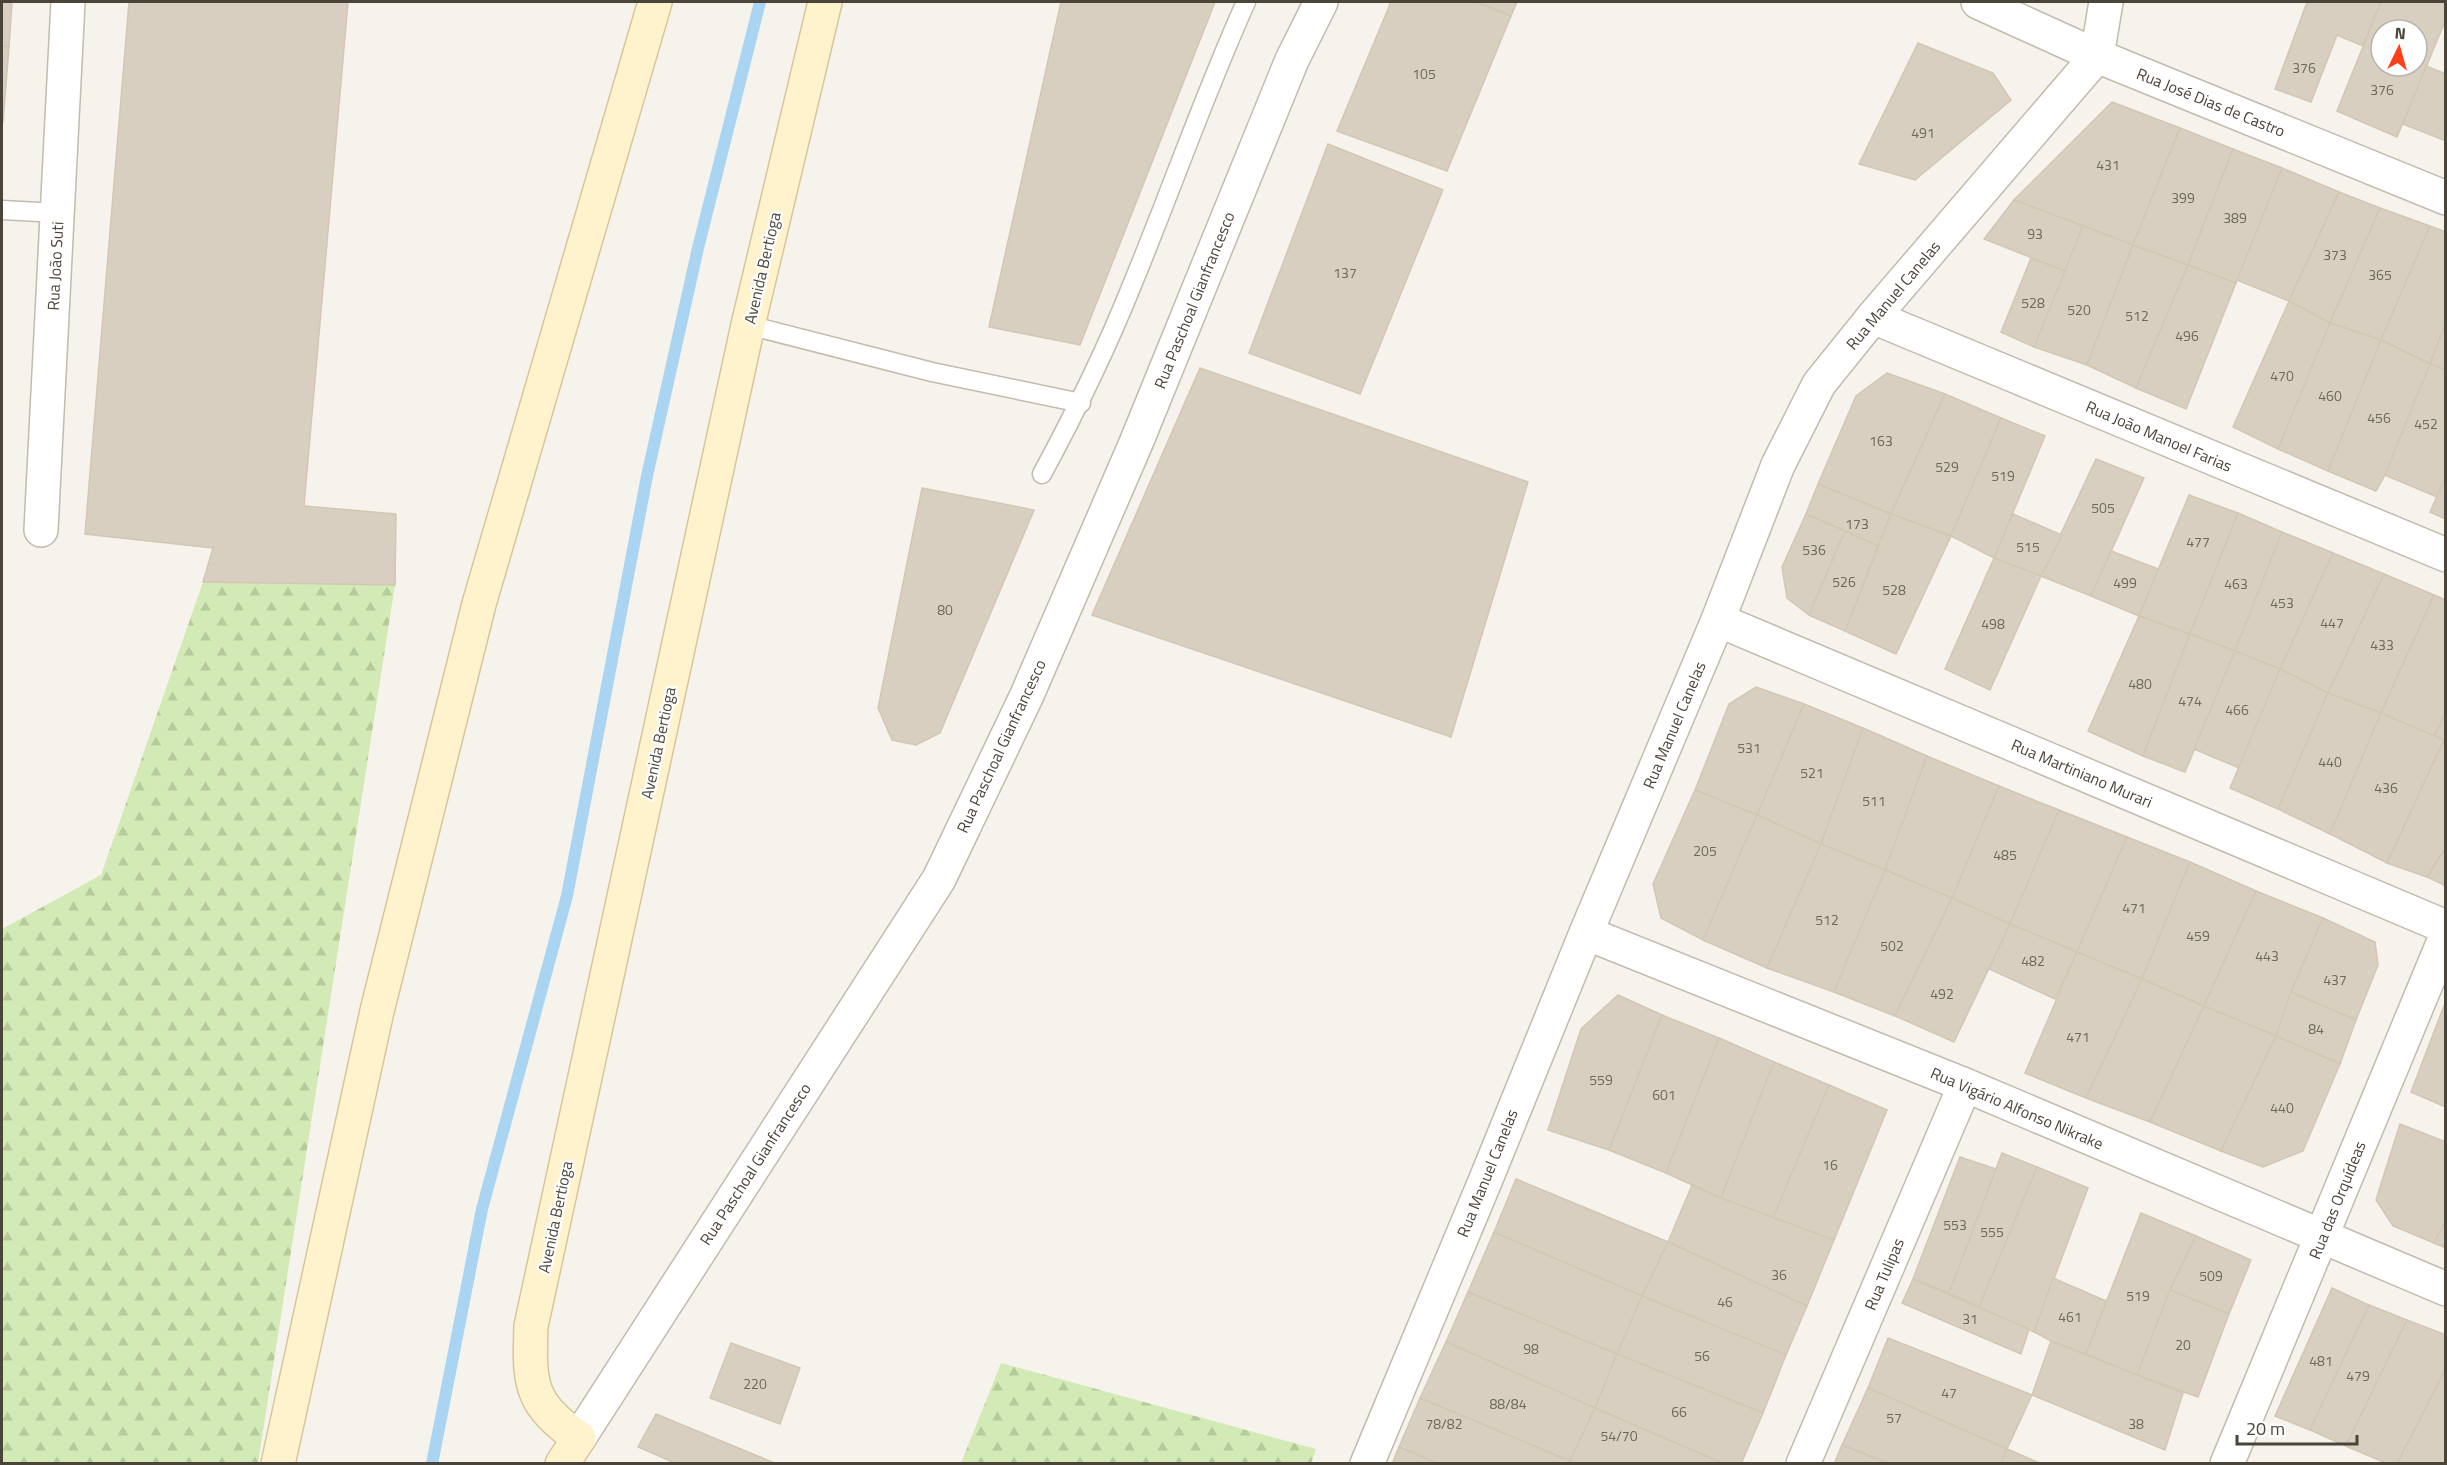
<svg xmlns="http://www.w3.org/2000/svg" width="2447" height="1465" font-family="'Titillium Web',sans-serif">
<style>
.forest{fill:url(#forest-firs)}
.lines{fill:none;stroke-linecap:round;stroke-linejoin:round}
.stream{stroke:#a9d4f2;stroke-width:12}
.building{fill:#d8cfc1;stroke:#d3c7b4;stroke-width:1.5;fill-rule:evenodd}
.lane-casing{stroke:#c2bbae;stroke-width:21}
.street-casing{stroke:#c2bbae;stroke-width:36}
.secondary-casing{stroke:#d6c79b;stroke-width:36}
.lane{stroke:#fff;stroke-width:18}
.street{stroke:#fff;stroke-width:33}
.secondary{stroke:#fff3cd;stroke-width:33}
.labels{text-anchor:middle;dominant-baseline:central;stroke-width:4.5;stroke-linejoin:round;paint-order:stroke}
.number-label{font-size:14px;fill:#6e675b}
.street-label{font-size:16px;fill:#4b4439;stroke:#fff}
</style>
<defs>
<pattern id="forest-firs" width="22" height="20" patternUnits="userSpaceOnUse" patternTransform="scale(1.5)"><rect width="22" height="20" fill="#d2eab5"/><path d="M5 1l3.5 6h-7zM16 11l3.5 6h-7z" fill="#b6ca9c"/></pattern>
</defs>
<rect width="100%" height="100%" fill="#f6f3ec"/>
<g class="forest">
<path d="M203,582l192,3 -137,878 -256,1v-535l99,-54z"/>
<path d="M1001,1363l315,86 -5,15 -350,-1z"/>
</g>
<g class="lines">
<path class="stream" d="M432,1464l50,-255 85,-313 80,-420 51,-228 62,-246"/>
</g>
<g class="building">
<path d="M2,2h10l-3,45 -7,-1z"/>
<path d="M129,2h219l-44,504 92,8 -1,71 -192,-3 10,-34 -128,-14z"/>
<path d="M1061,2h154l-135,343 -91,-18z"/>
<path d="M1391,2h86l34,14 -64,155 -110,-40z"/>
<path d="M1477,2h40l-6,14z"/>
<path d="M2307,2h74l-18,44 -26,-11 -26,67 -36,-13z"/>
<path d="M2381,2h65v17l-49,118 -60,-26zM2381,30h36v36h-36z"/>
<path d="M1918,43l75,30 18,27 -96,80 -56,-16z"/>
<path d="M2,46l7,1 -6,75h-1z"/>
<path d="M2426,66l20,8v67l-43,-17z"/>
<path d="M2112,102l68,26 -47,117 -119,-45z"/>
<path d="M2180,128l53,21 -45,116 -55,-20z"/>
<path d="M1328,144l115,46 -83,204 -111,-41z"/>
<path d="M2233,149l49,19 -46,115 -48,-18z"/>
<path d="M2282,168l57,24 -50,109 -52,-21z"/>
<path d="M2339,192l41,16 -50,115 -41,-22z"/>
<path d="M2014,200l69,26 -18,45 -81,-32z"/>
<path d="M2380,208l50,18 -49,114 -51,-17z"/>
<path d="M2083,226l50,19 -46,120 -53,-18z"/>
<path d="M2430,226l16,6v90l-16,42 -49,-24z"/>
<path d="M2133,245l55,20 -52,123 -49,-23z"/>
<path d="M2031,258l34,13 -31,76 -33,-15z"/>
<path d="M2188,265l48,18 -50,126 -50,-21z"/>
<path d="M2289,301l41,22 -52,126 -45,-22z"/>
<path d="M2446,322v48l-16,-6z"/>
<path d="M2330,323l51,17 -53,131 -50,-22z"/>
<path d="M2381,340l49,24 -45,111 -9,16 -48,-20z"/>
<path d="M2430,364l16,6v106l-9,21 -52,-22z"/>
<path d="M1200,368l328,114 -77,255 -359,-122z"/>
<path d="M1887,373l58,21 -54,120 -73,-30 38,-88z"/>
<path d="M1945,394l56,24 -50,118 -60,-22z"/>
<path d="M2001,418l44,18 -51,122 -43,-22z"/>
<path d="M2096,459l48,19 -53,118 -50,-20z"/>
<path d="M2446,476v43l-16,-7z"/>
<path d="M1818,484l73,30 -13,32 -72,-32z"/>
<path d="M922,488l112,22 -94,223 -24,12 -24,-5 -14,-32z"/>
<path d="M2189,495l49,18 -48,121 -51,-18z"/>
<path d="M2238,513l44,19 -47,119 -45,-17z"/>
<path d="M1806,514l39,17 -36,84 -22,-17 -5,-31z"/>
<path d="M1891,514l60,22 -55,118 -51,-23z"/>
<path d="M2013,514l49,21 -21,41 -47,-18z"/>
<path d="M1845,531l33,15 -33,85 -36,-16z"/>
<path d="M2282,532l51,21 -53,116 -45,-18z"/>
<path d="M2111,551l47,18 -19,47 -48,-20z"/>
<path d="M2333,553l51,21 -56,119 -48,-24z"/>
<path d="M1994,558l47,18 -51,114 -45,-21z"/>
<path d="M2384,574l50,21 -53,118 -53,-20z"/>
<path d="M2434,595l12,5v112l-12,25 -53,-24z"/>
<path d="M2139,616l51,18 -47,122 -55,-25z"/>
<path d="M2190,634l45,17 -50,121 -42,-16z"/>
<path d="M2235,651l45,18 -41,99 -45,-19z"/>
<path d="M2280,669l48,24 -50,116 -48,-21z"/>
<path d="M1756,687l48,17 -47,111 -62,-25 34,-86z"/>
<path d="M2328,693l53,20 -51,121 -52,-25z"/>
<path d="M1804,704l59,24 -42,116 -64,-29z"/>
<path d="M2446,712v29l-12,-4z"/>
<path d="M2381,713l63,27 -57,123 -57,-29z"/>
<path d="M1863,728l64,28 -42,114 -64,-26z"/>
<path d="M2444,740l2,1v106l-19,30 -40,-14z"/>
<path d="M1927,756l72,30 -47,112 -67,-28z"/>
<path d="M1999,786l60,24 -49,114 -58,-26z"/>
<path d="M1695,790l62,25 -54,125 -42,-22 -8,-34z"/>
<path d="M2059,810l68,27 -50,115 -67,-28z"/>
<path d="M1757,815l64,29 -54,124 -64,-28z"/>
<path d="M2127,837l63,25 -48,117 -65,-27z"/>
<path d="M1821,844l64,26 -51,122 -67,-24z"/>
<path d="M2446,847v39l-19,-9z"/>
<path d="M2190,862l66,29 -52,115 -62,-27z"/>
<path d="M1885,870l67,28 -57,118 -61,-24z"/>
<path d="M2256,891l67,27 -32,74 -15,44 -72,-30z"/>
<path d="M1952,898l58,26 -56,118 -59,-26z"/>
<path d="M2323,918l52,24 3,23 -22,55 -65,-28z"/>
<path d="M2010,924l67,28 -22,47 -66,-30z"/>
<path d="M2077,952l65,27 -56,119 -61,-25z"/>
<path d="M2142,979l62,27 -54,116 -64,-24z"/>
<path d="M2291,992l65,28 -16,44 -64,-28z"/>
<path d="M1618,995l44,20 -53,135 -61,-20 33,-101z"/>
<path d="M2445,1003h1v104l-35,-15z"/>
<path d="M2204,1006l72,30 -55,115 -71,-29z"/>
<path d="M1662,1015l57,23 -53,135 -57,-23z"/>
<path d="M2276,1036l64,28 -37,87 -40,16 -42,-16z"/>
<path d="M1719,1038l55,24 -53,136 -55,-25z"/>
<path d="M1774,1062l55,23 -56,133 -52,-20z"/>
<path d="M1829,1085l58,25 -53,130 -61,-22z"/>
<path d="M2400,1124l46,18v78l-12,23 -41,-17 -17,-26z"/>
<path d="M2002,1153l35,14 -58,140 -30,-14z"/>
<path d="M1960,1157l36,12 -47,124 -36,-14z"/>
<path d="M2037,1167l51,21 -54,144 -55,-25z"/>
<path d="M1516,1179l152,63 -26,54 -148,-64z"/>
<path d="M1692,1185l29,13 113,42 -27,66 -139,-64z"/>
<path d="M2141,1213l55,23 -26,54 -33,85 -51,-21z"/>
<path d="M2446,1220v28l-12,-5z"/>
<path d="M1494,1232l148,64 -25,58 -149,-62z"/>
<path d="M2196,1236l55,24 -22,54 -59,-24z"/>
<path d="M1668,1242l139,64 -21,49 -144,-59z"/>
<path d="M2053,1278l53,23 -20,53 -35,-13 -17,-9z"/>
<path d="M1913,1279l116,50 -8,25 -119,-51z"/>
<path d="M2332,1288l37,17 -59,125 -35,-14z"/>
<path d="M2170,1290l59,24 -31,83 -61,-22z"/>
<path d="M1468,1292l149,62 -22,54 -149,-66z"/>
<path d="M1642,1296l144,59 -23,58 -146,-59z"/>
<path d="M2369,1305l38,15 -61,126 -36,-16z"/>
<path d="M2407,1320l39,15v33l-49,96h-9l-42,-18z"/>
<path d="M1888,1338l144,57 -25,54 -139,-61z"/>
<path d="M2051,1341l132,52 -18,57 -133,-55z"/>
<path d="M1446,1342l149,66 -25,53 -150,-63z"/>
<path d="M731,1343l69,25 -20,56 -70,-26z"/>
<path d="M1617,1354l146,59 -22,51h-17l-129,-56z"/>
<path d="M2446,1368v96h-49z"/>
<path d="M1868,1388l139,61 -6,15h-111l-48,-19z"/>
<path d="M1420,1398l150,63 -2,3h-129l-40,-17z"/>
<path d="M1595,1408l129,56h-149l-5,-3z"/>
<path d="M656,1414l121,50h-100l-39,-17z"/>
<path d="M1842,1445l48,19h-56z"/>
<path d="M1399,1447l40,17h-47z"/>
<path d="M2007,1449l35,15h-41z"/>
</g>
<g class="lines">
<defs>
<g id="lane">
<path d="M2,210l56,3"/>
<path d="M748,325l184,47 149,31"/>
<path d="M1042,474c33,-61 64,-124 90,-189 39,-94 72,-190 114,-283"/>
</g>
<g id="street">
<path d="M1978,2l119,54 349,142"/>
<path d="M2097,56l9,-54"/>
<path d="M1873,317l573,238"/>
<path d="M41,530l27,-528"/>
<path d="M1718,620l728,307"/>
<path d="M1586,933l379,152 481,204"/>
<path d="M579,1438l360,-559 88,-184 109,-252 156,-383 29,-58"/>
<path d="M1367,1464l119,-285 100,-246 132,-313 60,-155 41,-81 54,-67 224,-261"/>
<path d="M1803,1464l162,-379"/>
<path d="M2227,1464l219,-528"/>
</g>
<g id="secondary">
<path d="M278,1464l99,-453 102,-407 176,-602"/>
<path d="M562,1464l17,-26c-50,-35 -50,-54 -48,-112l217,-1001 77,-323"/>
</g>
</defs>
<use href="#lane" class="lane-casing"/>
<use href="#street" class="street-casing"/>
<use href="#secondary" class="secondary-casing"/>
<use href="#lane" class="lane"/>
<use href="#street" class="street"/>
<use href="#secondary" class="secondary"/>
</g>
<g class="labels">
<g class="number-label">
<text x="2304" y="67">376</text>
<text x="1424" y="73">105</text>
<text x="2382" y="89">376</text>
<text x="1923" y="132">491</text>
<text x="2108" y="164">431</text>
<text x="2183" y="197">399</text>
<text x="2235" y="217">389</text>
<text x="2035" y="233">93</text>
<text x="2335" y="254">373</text>
<text x="1345" y="272">137</text>
<text x="2380" y="274">365</text>
<text x="2033" y="302">528</text>
<text x="2079" y="309">520</text>
<text x="2137" y="315">512</text>
<text x="2187" y="335">496</text>
<text x="2282" y="375">470</text>
<text x="2330" y="395">460</text>
<text x="2379" y="417">456</text>
<text x="2426" y="423">452</text>
<text x="1881" y="440">163</text>
<text x="1947" y="466">529</text>
<text x="2003" y="475">519</text>
<text x="2103" y="507">505</text>
<text x="1857" y="523">173</text>
<text x="2198" y="541">477</text>
<text x="2028" y="546">515</text>
<text x="1814" y="549">536</text>
<text x="1844" y="581">526</text>
<text x="2125" y="582">499</text>
<text x="2236" y="583">463</text>
<text x="1894" y="589">528</text>
<text x="2282" y="602">453</text>
<text x="945" y="609">80</text>
<text x="2332" y="622">447</text>
<text x="1993" y="623">498</text>
<text x="2382" y="644">433</text>
<text x="2140" y="683">480</text>
<text x="2190" y="700">474</text>
<text x="2237" y="709">466</text>
<text x="1749" y="747">531</text>
<text x="2330" y="761">440</text>
<text x="1812" y="772">521</text>
<text x="2386" y="787">436</text>
<text x="1874" y="800">511</text>
<text x="1705" y="850">205</text>
<text x="2005" y="854">485</text>
<text x="2134" y="907">471</text>
<text x="1827" y="919">512</text>
<text x="2198" y="935">459</text>
<text x="1892" y="945">502</text>
<text x="2267" y="955">443</text>
<text x="2033" y="960">482</text>
<text x="2335" y="979">437</text>
<text x="1942" y="993">492</text>
<text x="2316" y="1028">84</text>
<text x="2078" y="1036">471</text>
<text x="1601" y="1079">559</text>
<text x="1664" y="1094">601</text>
<text x="2282" y="1107">440</text>
<text x="1830" y="1164">16</text>
<text x="1955" y="1224">553</text>
<text x="1992" y="1231">555</text>
<text x="1779" y="1274">36</text>
<text x="2211" y="1275">509</text>
<text x="2138" y="1295">519</text>
<text x="1725" y="1301">46</text>
<text x="2070" y="1316">461</text>
<text x="1970" y="1318">31</text>
<text x="2183" y="1344">20</text>
<text x="1531" y="1348">98</text>
<text x="1702" y="1355">56</text>
<text x="2321" y="1360">481</text>
<text x="2358" y="1375">479</text>
<text x="755" y="1383">220</text>
<text x="1949" y="1392">47</text>
<text x="1508" y="1403">88/84</text>
<text x="1679" y="1411">66</text>
<text x="1894" y="1417">57</text>
<text x="1444" y="1423">78/82</text>
<text x="2136" y="1423">38</text>
<text x="1619" y="1435">54/70</text>
</g>
<g class="street-label">
<text transform="translate(2211 102) rotate(22)">Rua José Dias de Castro</text>
<text transform="translate(55 266) rotate(-87)">Rua João Suti</text>
<text transform="translate(762 268) rotate(-77)">Avenida Bertioga</text>
<text transform="translate(1893 295) rotate(-50)">Rua Manuel Canelas</text>
<text transform="translate(1194 300) rotate(-68)">Rua Paschoal Gianfrancesco</text>
<text transform="translate(2159 436) rotate(23)">Rua João Manoel Farias</text>
<text transform="translate(1674 725) rotate(-67)">Rua Manuel Canelas</text>
<text transform="translate(658 743) rotate(-78)">Avenida Bertioga</text>
<text transform="translate(1001 746) rotate(-65)">Rua Paschoal Gianfrancesco</text>
<text transform="translate(2082 773) rotate(23)">Rua Martiniano Murari</text>
<text transform="translate(2017 1108) rotate(23)">Rua Vigário Alfonso Nikrake</text>
<text transform="translate(755 1164) rotate(-57)">Rua Paschoal Gianfrancesco</text>
<text transform="translate(1487 1173) rotate(-68)">Rua Manuel Canelas</text>
<text transform="translate(2337 1200) rotate(-68)">Rua das Orquídeas</text>
<text transform="translate(555 1217) rotate(-78)">Avenida Bertioga</text>
<text transform="translate(1884 1274) rotate(-67)">Rua Tulipas</text>
</g>
</g>
<rect width="2447" height="1465" fill="none" stroke="#4b4439" stroke-width="6"/>
<g transform="translate(2399 48) rotate(5)"><circle r="28" fill="#ffffff" stroke="#b7b4b0" stroke-width="1.5"/>
<path d="M0-4.5L10 22L0 15L-10 22Z" fill="#fc3f1d"/>
<text y="-9" font-size="16" font-weight="bold" text-anchor="middle" fill="#4b4439">N</text>
</g>
<path d="M2237 1435v9h120v-9" fill="none" stroke="#4b4439" stroke-width="3"/>
<text x="2246" y="1435" font-size="18" fill="#4b4439" stroke="#ffffff" stroke-width="4.5" paint-order="stroke">20 m</text>
</svg>
